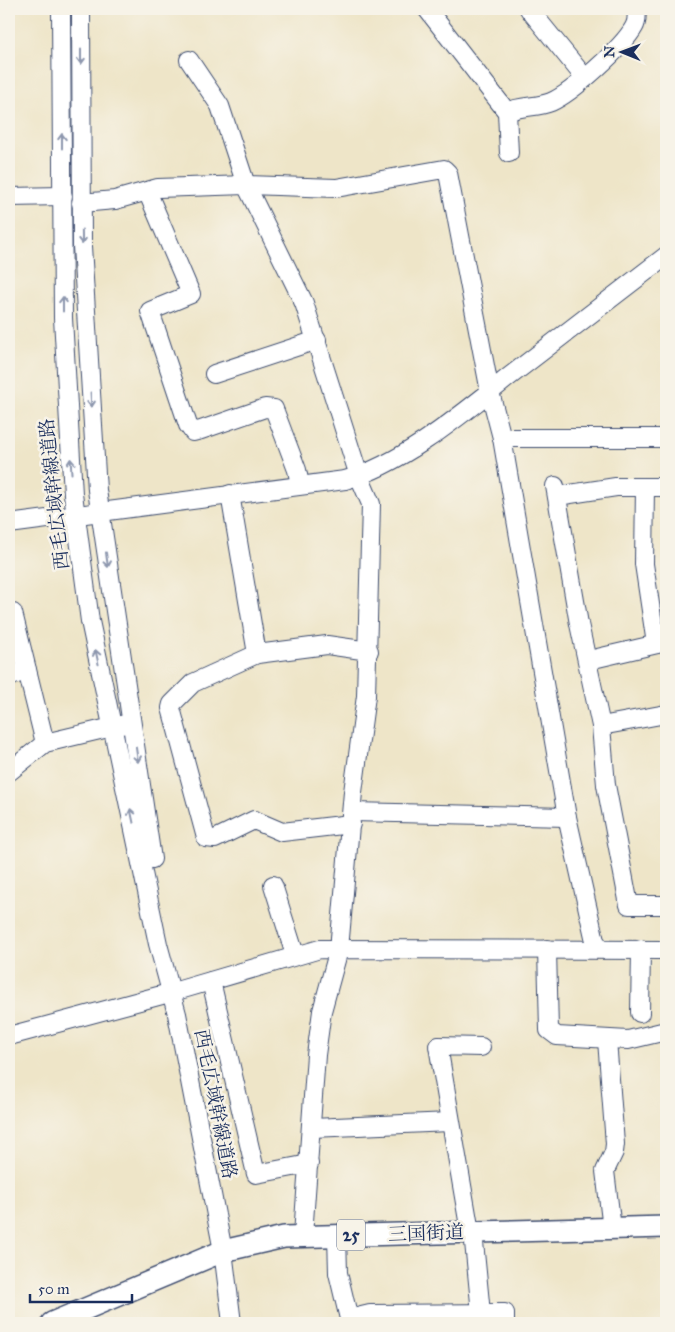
<svg xmlns="http://www.w3.org/2000/svg" width="675" height="1332" font-family="'IM FELL Great Primer','Noto Serif JP',serif">
<style>
.lines{fill:none;stroke-linecap:round;stroke-linejoin:round}
.minor-casing{stroke:#3b4a6e;stroke-width:20}
.major-casing{stroke:#3b4a6e;stroke-width:24}
.minor{stroke:#fff;stroke-width:18}
.major{stroke:#fff;stroke-width:21}
.oneway{stroke:#8d97ae}
.labels{text-anchor:middle;dominant-baseline:central;stroke-width:5;stroke-linejoin:round;paint-order:stroke}
.shield{fill:#f7f3e8;stroke:#5d6a87;stroke-width:1}
.shield-label{font-size:18px;font-weight:bold;fill:#1b2f5e}
.street-label{font-size:19px;fill:#1b2f5e;stroke:#f7f3e8}
</style>
<rect width="100%" height="100%" fill="#f7f3e8"/>
<filter id="ink" filterUnits="userSpaceOnUse"><feTurbulence type="fractalNoise" baseFrequency=".02" numOctaves="2"/><feDisplacementMap in="SourceGraphic" scale="10" xChannelSelector="R" yChannelSelector="G"/><feConvolveMatrix kernelMatrix="1 2 1 2 8 2 1 2 1" color-interpolation-filters="sRGB"/></filter>
<filter id="wash" filterUnits="userSpaceOnUse"><feTurbulence type="fractalNoise" baseFrequency=".0096" numOctaves="4" result="noise"/><feDisplacementMap in="SourceGraphic" scale="20" xChannelSelector="R" yChannelSelector="G"/><feGaussianBlur stdDeviation="1.12" result="paint"/><feColorMatrix in="noise" values="0 0 0 0 0 0 0 0 0 0 0 0 0 0 0 0 0 1.4 0 .05"/><feComposite in="paint" operator="in"/></filter>
<g filter="url(#wash)">
<rect width="100%" height="100%" fill="#eee5c8"/>
</g>
<g filter="url(#ink)">
<g class="lines">
<defs>
<g id="minor">
<path d="M61,9l2,309 10,176 17,127 68,323 19,70 46,237 9,72"/>
<path d="M81,9l1,237 15,244 55,369"/>
<path d="M427,9l80,103 2,41"/>
<path d="M529,9l56,69"/>
<path d="M189,60l31,46 26,79 58,118 55,173 12,28 -5,192 -13,96 -14,157 -17,62 -6,44 -13,180"/>
<path d="M507,112c14,-7 30,-4 44,-10 21,-9 72,-55 83,-75 3,-5 3,-12 2,-18"/>
<path d="M147,191l44,103 -41,17 38,114 5,7 8,-2 64,-22 9,1 23,61 3,15"/>
<path d="M9,197l54,-1"/>
<path d="M81,203l34,-3 43,-12 88,-3 90,3 108,-19 4,4 42,219 12,46 65,379 28,124 6,8"/>
<path d="M214,374l103,-34"/>
<path d="M502,438h164"/>
<path d="M555,486l24,138 22,102 5,59 23,120h37"/>
<path d="M645,487l-1,77 12,80"/>
<path d="M230,494l27,160"/>
<path d="M557,496l59,-9h50"/>
<path d="M9,524l336,-44c56,-15 116,-65 161,-101 54,-41 107,-82 160,-123"/>
<path d="M9,614l4,-1 32,130"/>
<path d="M589,660l77,-18"/>
<path d="M9,677l18,-7"/>
<path d="M601,726l65,-12"/>
<path d="M9,772l36,-29 80,-19"/>
<path d="M352,812l215,5"/>
<path d="M351,824l-69,8 -28,-12 -39,19 -9,-1 -35,-130 1,-4 21,-21 64,-29 70,-9 42,6"/>
<path d="M273,885l22,70"/>
<path d="M547,949l2,81 8,6 71,4 38,-9"/>
<path d="M211,981l45,193 53,-10"/>
<path d="M640,1013l1,-64"/>
<path d="M9,1036l164,-44 147,-43 346,1"/>
<path d="M607,1040l8,104 -1,8 -9,19 7,58"/>
<path d="M312,1128l138,-6"/>
<path d="M470,1232l-32,-186 43,1"/>
<path d="M473,1232l8,81"/>
<path d="M337,1235l1,38 12,50"/>
<path d="M349,1319l21,-5 135,-1v10"/>
</g>
<path id="major" d="M52,1323l171,-72 61,-14 382,-10"/>
</defs>
<use href="#minor" class="minor-casing"/>
<use href="#major" class="major-casing"/>
<use href="#minor" class="minor"/>
<use href="#major" class="major"/>
</g>
<defs><path id="oneway-shaft" d="M-6 0H5M1.5-3L5.5 0L1.5 3" fill="none" stroke-width="1.6" stroke-linecap="round" stroke-linejoin="round" transform="scale(1.25)"/></defs>
<g class="oneway">
<use href="#oneway-shaft" transform="translate(81 57) rotate(90)"/>
<use href="#oneway-shaft" transform="translate(62 141) rotate(-90)"/>
<use href="#oneway-shaft" transform="translate(82 237) rotate(89)"/>
<use href="#oneway-shaft" transform="translate(63 304) rotate(-90)"/>
<use href="#oneway-shaft" transform="translate(91 400) rotate(87)"/>
<use href="#oneway-shaft" transform="translate(71 466) rotate(-94)"/>
<use href="#oneway-shaft" transform="translate(107 560) rotate(82)"/>
<use href="#oneway-shaft" transform="translate(97 657) rotate(-102)"/>
<use href="#oneway-shaft" transform="translate(137 755) rotate(82)"/>
<use href="#oneway-shaft" transform="translate(132 816) rotate(-102)"/>
</g>
</g>
<g class="labels">
<rect class="shield" x="337" y="1219.5" width="28" height="31" rx="4"/>
<g class="shield-label">
<text x="351" y="1235">25</text>
</g>
<g class="street-label">
<text transform="translate(54 494) rotate(-96)">西毛広域幹線道路</text>
<text transform="translate(216 1104) rotate(79)">西毛広域幹線道路</text>
<text transform="translate(426 1233) rotate(-2)">三国街道</text>
</g>
</g>
<rect width="675" height="1332" fill="none" stroke="#f7f3e8" stroke-width="30"/>
<g transform="translate(622 52) rotate(271)" stroke="#f7f3e8" stroke-width="4" paint-order="stroke">
<path d="M0-4L9 19L0 12L-9 19Z" fill="#1b2f5e"/>
<text y="-8" font-size="14" font-weight="bold" text-anchor="middle" fill="#1b2f5e">N</text>
</g>
<path d="M30 1294v8h102v-8" fill="none" stroke="#1b2f5e" stroke-width="2.5"/>
<text x="38" y="1294" font-size="15" fill="#1b2f5e" stroke="#f7f3e8" stroke-width="4" paint-order="stroke">50 m</text>
</svg>
